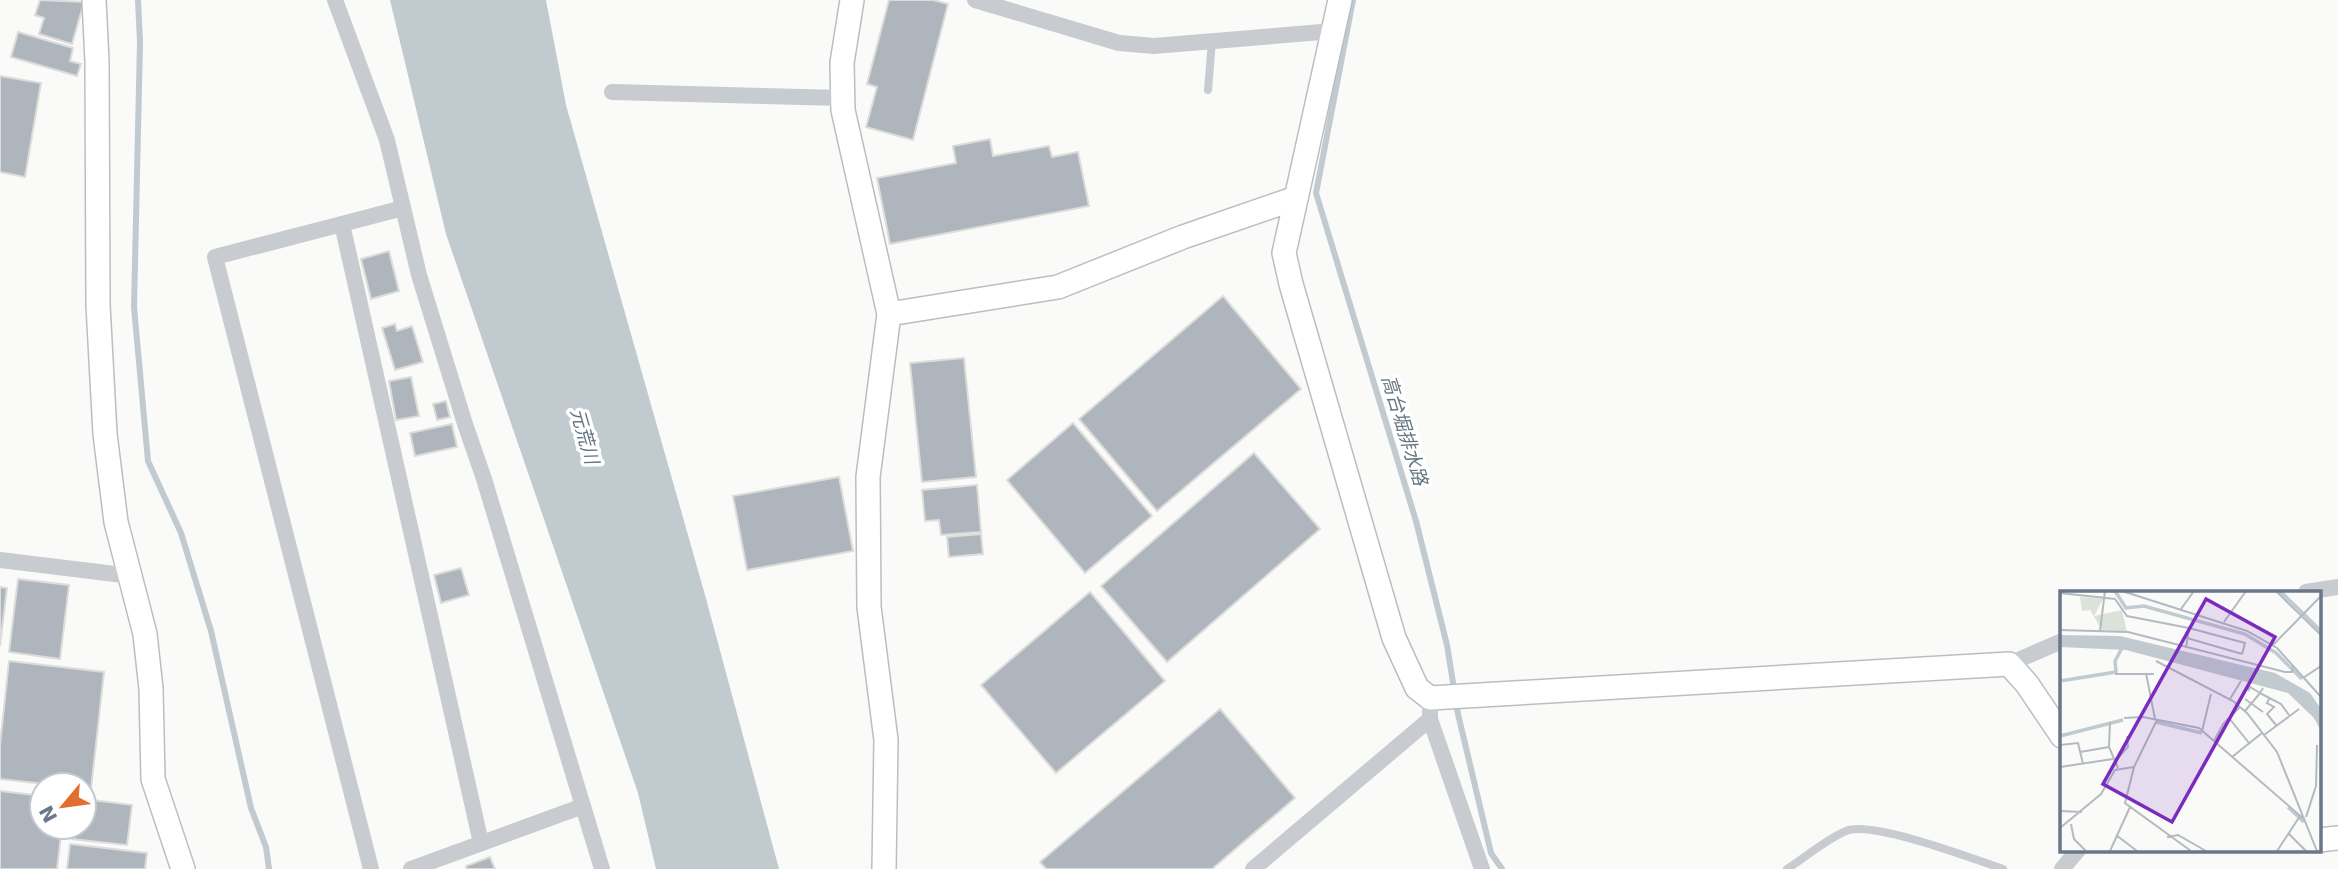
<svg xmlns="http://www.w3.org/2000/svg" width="2338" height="869" font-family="'DejaVu Sans','Noto Sans JP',sans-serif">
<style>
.water{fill:#c1cacf}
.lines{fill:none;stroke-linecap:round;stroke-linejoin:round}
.stream{stroke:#c1cacf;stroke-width:6}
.building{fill:#afb5bd;stroke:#dcdcda;stroke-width:2}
.secondary-casing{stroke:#babec4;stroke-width:26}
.lane{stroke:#c8cbcf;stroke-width:8}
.street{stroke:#c8cbcf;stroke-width:16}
.secondary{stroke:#fff;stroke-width:23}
.labels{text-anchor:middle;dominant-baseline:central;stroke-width:7;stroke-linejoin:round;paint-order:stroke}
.water-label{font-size:19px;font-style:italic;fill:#657783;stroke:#fff}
.inset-river{fill:none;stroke:#c1cacf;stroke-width:3.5}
.inset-road{fill:none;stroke:#b3bac2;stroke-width:2}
.view{fill:#7b2cbf;fill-opacity:0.15;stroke:#7b2cbf;stroke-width:3.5}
.inset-edge{fill:none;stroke:#697789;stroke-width:3.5}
</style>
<rect width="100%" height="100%" fill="#fafaf8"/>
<path class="water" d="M390,0h156l20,105 139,490 74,274h-123l-18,-76 -192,-559z"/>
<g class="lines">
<g class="stream">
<path d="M138,0l2,42 -6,265 14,154 33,72 30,98 40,177 15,39 3,22"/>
<path d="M1353,0l-37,193 100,328 31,124 11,69 33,139 11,16"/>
</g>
</g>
<g class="building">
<path d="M40,0l44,2 -12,42 -33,-10 5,-16 -9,-3z"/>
<path d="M889,0h44l15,4 -35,136 -47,-13 11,-40 -10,-3z"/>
<path d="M18,32l55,16 -3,13 11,3 -4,12 -66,-19z"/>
<path d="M0,76l41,7 -16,94 -25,-5z"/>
<path d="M990,139l3,17 56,-10 3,11 26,-5 11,54 -199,38 -13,-66 79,-15 -3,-17z"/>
<path d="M389,251l10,40 -28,8 -10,-40z"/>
<path d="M1223,296l78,93 -144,122 -78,-92z"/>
<path d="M395,324l2,7 15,-5 11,36 -28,8 -13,-42z"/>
<path d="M964,358l12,119 -54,5 -12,-119z"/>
<path d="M411,377l8,39 -23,4 -7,-39z"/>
<path d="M446,401l4,16 -13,3 -4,-16z"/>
<path d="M1073,423l79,93 -67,57 -78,-93z"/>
<path d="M452,424l5,23 -42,9 -5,-23z"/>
<path d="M1254,453l66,76 -153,133 -66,-76z"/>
<path d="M839,477l14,74 -106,19 -14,-74z"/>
<path d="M977,485l4,47 -40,3 -2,-15 -14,1 -3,-31z"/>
<path d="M981,534l2,20 -34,3 -2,-20z"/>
<path d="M461,568l8,27 -28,8 -7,-28z"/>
<path d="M18,579l51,6 -9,74 -51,-7z"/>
<path d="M0,587l7,1 -7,58z"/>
<path d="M1090,592l75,89 -109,92 -75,-88z"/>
<path d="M9,661l95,11 -13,117 -7,-1v-3h-30l-54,-6v-34z"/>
<path d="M1220,709l75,89 -83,71h-166l-6,-7z"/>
<path d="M0,791l42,5v31h20l-5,42h-57z"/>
<path d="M84,799l48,6 -5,40 -55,-6 1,-12h11z"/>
<path d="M70,844l77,9 -2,16h-78z"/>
<path d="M490,857l5,12h-28l-1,-3z"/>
</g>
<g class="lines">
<defs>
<g id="secondary">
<path d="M94,0l3,61 1,244 7,129 11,88 29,112 6,55 2,90 30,90"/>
<path d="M852,0l-10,63 1,47 46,204 -21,163 1,130 17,133 -2,129"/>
<path d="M1340,0l-56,253 7,31 103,354 23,50 13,10 579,-34 18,20 35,52"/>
<path d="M889,314l169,-27 125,-50 113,-39"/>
<path d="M2319,840l19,-2"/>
</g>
</defs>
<use href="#secondary" class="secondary-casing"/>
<g class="lane">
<path d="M1208,90l4,-49"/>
<path d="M1787,869c19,-12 38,-29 59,-38 25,-11 128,28 157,38"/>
</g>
<g class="street">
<path d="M335,0l52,140 32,135 46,149 19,55 118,390"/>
<path d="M975,0l144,43 35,3 180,-15"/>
<path d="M612,92l231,6"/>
<path d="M403,208l-61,16 139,619"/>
<path d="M342,224l-127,33 156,612"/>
<path d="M0,560l131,16"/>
<path d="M2306,592l32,-5"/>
<path d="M2009,664l53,-23"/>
<path d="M1430,709v10l52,150"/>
<path d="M411,869l172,-63"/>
<path d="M1253,869l177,-150"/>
<path d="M2062,869l16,-19"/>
</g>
<use href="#secondary" class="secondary"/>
</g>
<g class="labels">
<g class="water-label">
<text transform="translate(1405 430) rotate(73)">高台堀排水路</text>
<text transform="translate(585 436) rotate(74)">元荒川</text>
</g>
</g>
<g transform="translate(2060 591)">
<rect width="261" height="261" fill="#fafaf8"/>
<path d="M20,6l23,2 -9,17 28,-6 5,22 -25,-2 -12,-20 -8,1z" fill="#dbe2d9"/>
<path d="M0,44l60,1 155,37 35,20 11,16v22l-7,-13 -26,-25 -162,-43 -66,-3z" fill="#c1cacf"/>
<path class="inset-river" d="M55,0l11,17 18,-2 101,28 31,19 26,26M220,0l41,40M0,90l56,-9 -1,-11 7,-13M96,131l46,11M0,145l63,-16M228,216l16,15"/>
<path class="inset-road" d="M62,0l125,40 30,17 44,49M216,0l45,44M0,2l55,6 12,17 62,12 -3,20M121,18l13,-18M164,31l22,-31M129,37l56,15 -3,11M0,39l68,2 157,40h7l1,-6M40,40l5,-40M127,47l55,16M213,54l48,-49M96,70l77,40 14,12 30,39 40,99M86,82l9,46M55,83h39M243,87l18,-12M188,100l2,-4 10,6 3,-5M170,108l11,-18M185,108l18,13M209,108l-2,4 7,4 -7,7 9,11M185,120l15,-18 21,11 8,11M64,127l19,-1 56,11 106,92M169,127l20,25M97,129l-23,47 -9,36 66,48M50,131l-1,25 9,21M142,140l9,-37M204,144l35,-26M154,150l9,-17 17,-17M0,154l18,-2 5,21M20,161l29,-5M172,166l30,-24M55,170l13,-14 -1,-11M0,176l53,-8M0,220l22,1M246,226l10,-31 1,-41M11,233l3,15 12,12M0,237l41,-34 14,-24 19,-3M229,243l17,17M56,244l21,16M107,246l11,-2 28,16M50,260l20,-44M217,260l23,-35"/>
<path class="view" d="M146,8l69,38 -103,185 -69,-38z"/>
<rect width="261" height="261" class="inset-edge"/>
</g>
<g transform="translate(63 806) rotate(241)"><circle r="33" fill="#ffffff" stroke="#c3c9d0" stroke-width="2"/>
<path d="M0-5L12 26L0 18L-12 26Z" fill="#e46e2e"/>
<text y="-10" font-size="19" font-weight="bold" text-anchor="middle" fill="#697789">N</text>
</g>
</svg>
